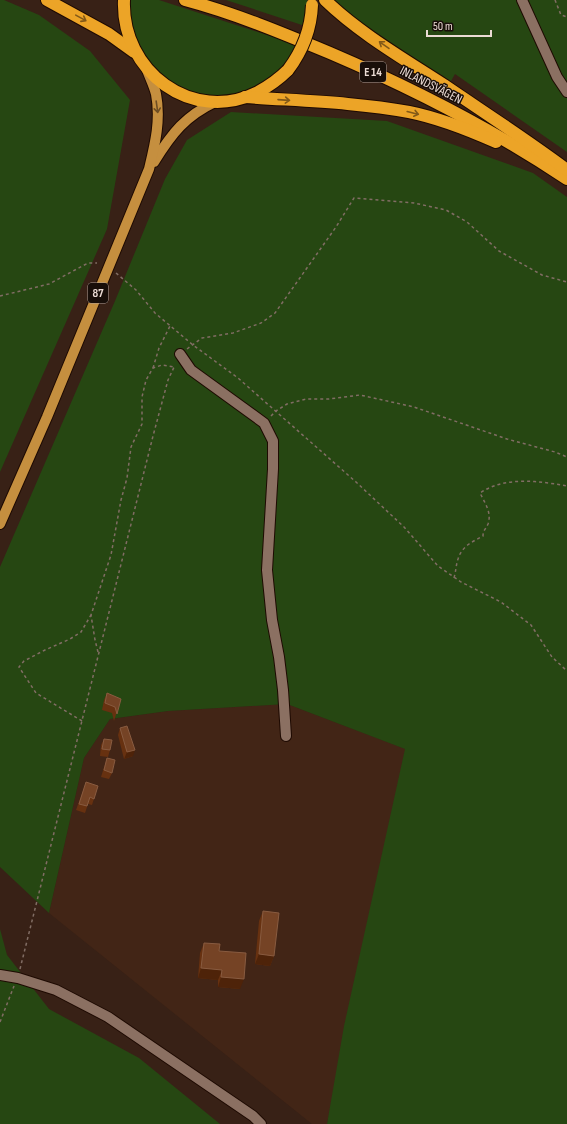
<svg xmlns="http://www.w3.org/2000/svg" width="567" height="1124" font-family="'Sofia Sans Condensed',sans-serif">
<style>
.built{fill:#422516}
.green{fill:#264712}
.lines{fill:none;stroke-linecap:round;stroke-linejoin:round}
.minor-casing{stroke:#1e0a02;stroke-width:12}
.major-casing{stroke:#1e0a02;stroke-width:12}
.highway-casing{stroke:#1e0a02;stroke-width:14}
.path{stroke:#816d64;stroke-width:1.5;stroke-dasharray:3 3;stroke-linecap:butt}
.minor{stroke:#8b7062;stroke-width:10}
.major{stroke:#c58f3f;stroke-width:10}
.highway{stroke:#eca427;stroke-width:12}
.highway-bridge-casing{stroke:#1e0a02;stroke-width:14;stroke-linecap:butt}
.highway-bridge{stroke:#eca427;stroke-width:12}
.wall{fill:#673110}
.shaded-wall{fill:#4e2309}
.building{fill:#754325;stroke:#885b40}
.oneway{stroke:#825918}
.oneway2{stroke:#6e4e24}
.labels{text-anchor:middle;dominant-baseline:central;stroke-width:3;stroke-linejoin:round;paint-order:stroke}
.shield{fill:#180e09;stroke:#ac9e97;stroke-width:1}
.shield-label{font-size:12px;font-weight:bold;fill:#ebdbd4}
.street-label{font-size:13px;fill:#ebdbd4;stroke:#180e09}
</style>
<rect width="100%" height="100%" fill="#382116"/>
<path class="built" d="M287,704l119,45 -79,375h-15l-263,-211 35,-155 26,-39 58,-8z"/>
<g class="green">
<path d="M0,0h4l35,15 51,36 40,49 -23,129 -107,243z"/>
<path d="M130,0h29l139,45c-10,16 -21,31 -38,40 -44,24 -101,5 -121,-40 -2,-5 -5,-10 -7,-14 -2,-10 -2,-21 -2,-31z"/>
<path d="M226,0h81v13l-2,13z"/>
<path d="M330,0h237v152l-112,-78 -4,7 -39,-22 -69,-47z"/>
<path d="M231,112l156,9 146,52 34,24v927h-240l17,-98 61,-277 -118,-45 -119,7 -58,8 -26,39 -35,155 -49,-46v-300l115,-266 50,-122 22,-39z"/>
<path d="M0,929l7,26 42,54 90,49 81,66h-220z"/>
</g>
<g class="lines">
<defs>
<g id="minor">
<path d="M522,0l35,77 10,15"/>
<path d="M180,354l11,16 73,53 9,18v28l-6,101 5,50 7,37 4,33 3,46"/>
<path d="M0,975l18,3 38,12 52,27 145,99 8,8"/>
</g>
<g id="major">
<path d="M154,162c18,-29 31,-46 63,-61"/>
<path d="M0,524l47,-107 102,-248c6,-25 12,-49 7,-75 -2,-8 -6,-16 -9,-24"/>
</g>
<g id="highway">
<path d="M47,0l62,34 25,18"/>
<path d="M124,0c-3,71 68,125 134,92 11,-6 21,-13 30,-22"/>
<path d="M185,0c49,13 97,33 145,53 82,35 162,76 237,126"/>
<path d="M325,0c34,33 79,59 119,85 41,28 83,55 123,85"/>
<path d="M245,97c55,4 110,5 164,15 30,6 60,18 87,30"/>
</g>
</defs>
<use href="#minor" class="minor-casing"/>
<use href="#major" class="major-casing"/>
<use href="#highway" class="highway-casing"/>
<g class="path">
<path d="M555,0l6,15 6,2"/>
<path d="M116,273l20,17 19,23 38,32 45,33 118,104 48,45 34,39 23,16 40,20 30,23 21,32 15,14"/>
<path d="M0,296l49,-12 39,-21h9"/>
<path d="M187,349l15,-11 31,-5 28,-10 14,-10 61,-86 18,-29 60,5 32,7 21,12 32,29 43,24 25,7"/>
<path d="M153,368l6,-20 11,-22"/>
<path d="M271,416l5,-5 11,-7 19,-5h23l31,-4 54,12 93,32 48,13 12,5"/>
<path d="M454,578c2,-7 2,-13 4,-19 4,-13 14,-17 25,-23 0,-6 3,-7 5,-12 4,-11 -3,-21 -8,-31 25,-17 59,-12 87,-7"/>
<path d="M98,652l-3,-12 -4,-25 20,-60 10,-55 6,-22 4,-31 11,-23v-27l4,-17 7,-12 9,-3 12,2"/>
<path d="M82,721l-46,-28 -17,-26 5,-6 21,-11 25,-11 11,-7 10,-17"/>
<path d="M20,969l133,-533 15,-56 7,-15"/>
<path d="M0,1022l14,-36"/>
</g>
<use href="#minor" class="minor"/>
<use href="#major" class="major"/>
<use href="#highway" class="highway"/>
<defs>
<path id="highway-bridge" d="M288,70c15,-20 23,-40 24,-65"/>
</defs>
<use href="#highway-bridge" class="highway-bridge-casing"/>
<use href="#highway-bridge" class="highway-bridge"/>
</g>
<g class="wall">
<path d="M107,693l14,6 -7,22 -2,-8 -10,-3 2,-10z"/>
<path d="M120,728l13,28 -9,3 -6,-24z"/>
<path d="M104,739l6,11 -2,7 -8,-1 1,-11z"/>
<path d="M107,758l5,15 -3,6 -8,-2z"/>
<path d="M86,782l12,4 -6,19 -4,-1 -3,9 -9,-3z"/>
<path d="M263,911l11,45 -4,10 -15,-2 4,-43z"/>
<path d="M204,943l15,8 21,38 -22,-2v-7l-20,-2 2,-25z"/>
</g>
<g class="shaded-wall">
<path d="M135,750l-2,6 -9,3 3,-7z"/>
<path d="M259,954l15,2 -4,10 -15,-2z"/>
<path d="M201,968l21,2 -4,10 -20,-2z"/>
<path d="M221,977l23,2 -4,10 -22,-2z"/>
</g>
<g class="building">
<path d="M107,693l14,6 -4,15 -2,-7 -10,-4z"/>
<path d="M127,726l8,24 -8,2 -7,-24z"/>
<path d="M104,739l8,1 -2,10 -8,-1z"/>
<path d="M107,758l8,2 -3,13 -8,-3z"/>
<path d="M86,782l12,4 -4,13 -4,-2 -3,9 -8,-2z"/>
<path d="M263,911l16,2 -5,43 -15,-2z"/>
<path d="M204,943l16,1 -1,7 27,2 -2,26 -23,-2 1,-7 -21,-2z"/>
</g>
<defs><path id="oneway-shaft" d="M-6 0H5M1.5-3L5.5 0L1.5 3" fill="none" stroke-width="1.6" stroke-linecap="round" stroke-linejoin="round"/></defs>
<g class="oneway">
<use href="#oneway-shaft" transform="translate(81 18) rotate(29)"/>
<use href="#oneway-shaft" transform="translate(384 45) rotate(-145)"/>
<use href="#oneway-shaft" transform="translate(284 100) rotate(4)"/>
<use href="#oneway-shaft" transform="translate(413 113) rotate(14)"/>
</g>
<use class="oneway2" href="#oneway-shaft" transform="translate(157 107) rotate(82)"/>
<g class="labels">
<g class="shield">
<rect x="360" y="62" width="26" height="20" rx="3"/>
<rect x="88" y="283" width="20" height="20" rx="3"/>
</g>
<g class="shield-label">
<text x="373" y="72">E 14</text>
<text x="98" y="293">87</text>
</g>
<g class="street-label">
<text transform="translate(431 85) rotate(27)">INLANDSVÄGEN</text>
</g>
</g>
<path d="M427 30v6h64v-6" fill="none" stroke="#ebdbd4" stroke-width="2"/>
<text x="433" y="30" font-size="12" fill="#ebdbd4" stroke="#180e09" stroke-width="3" paint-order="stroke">50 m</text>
</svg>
